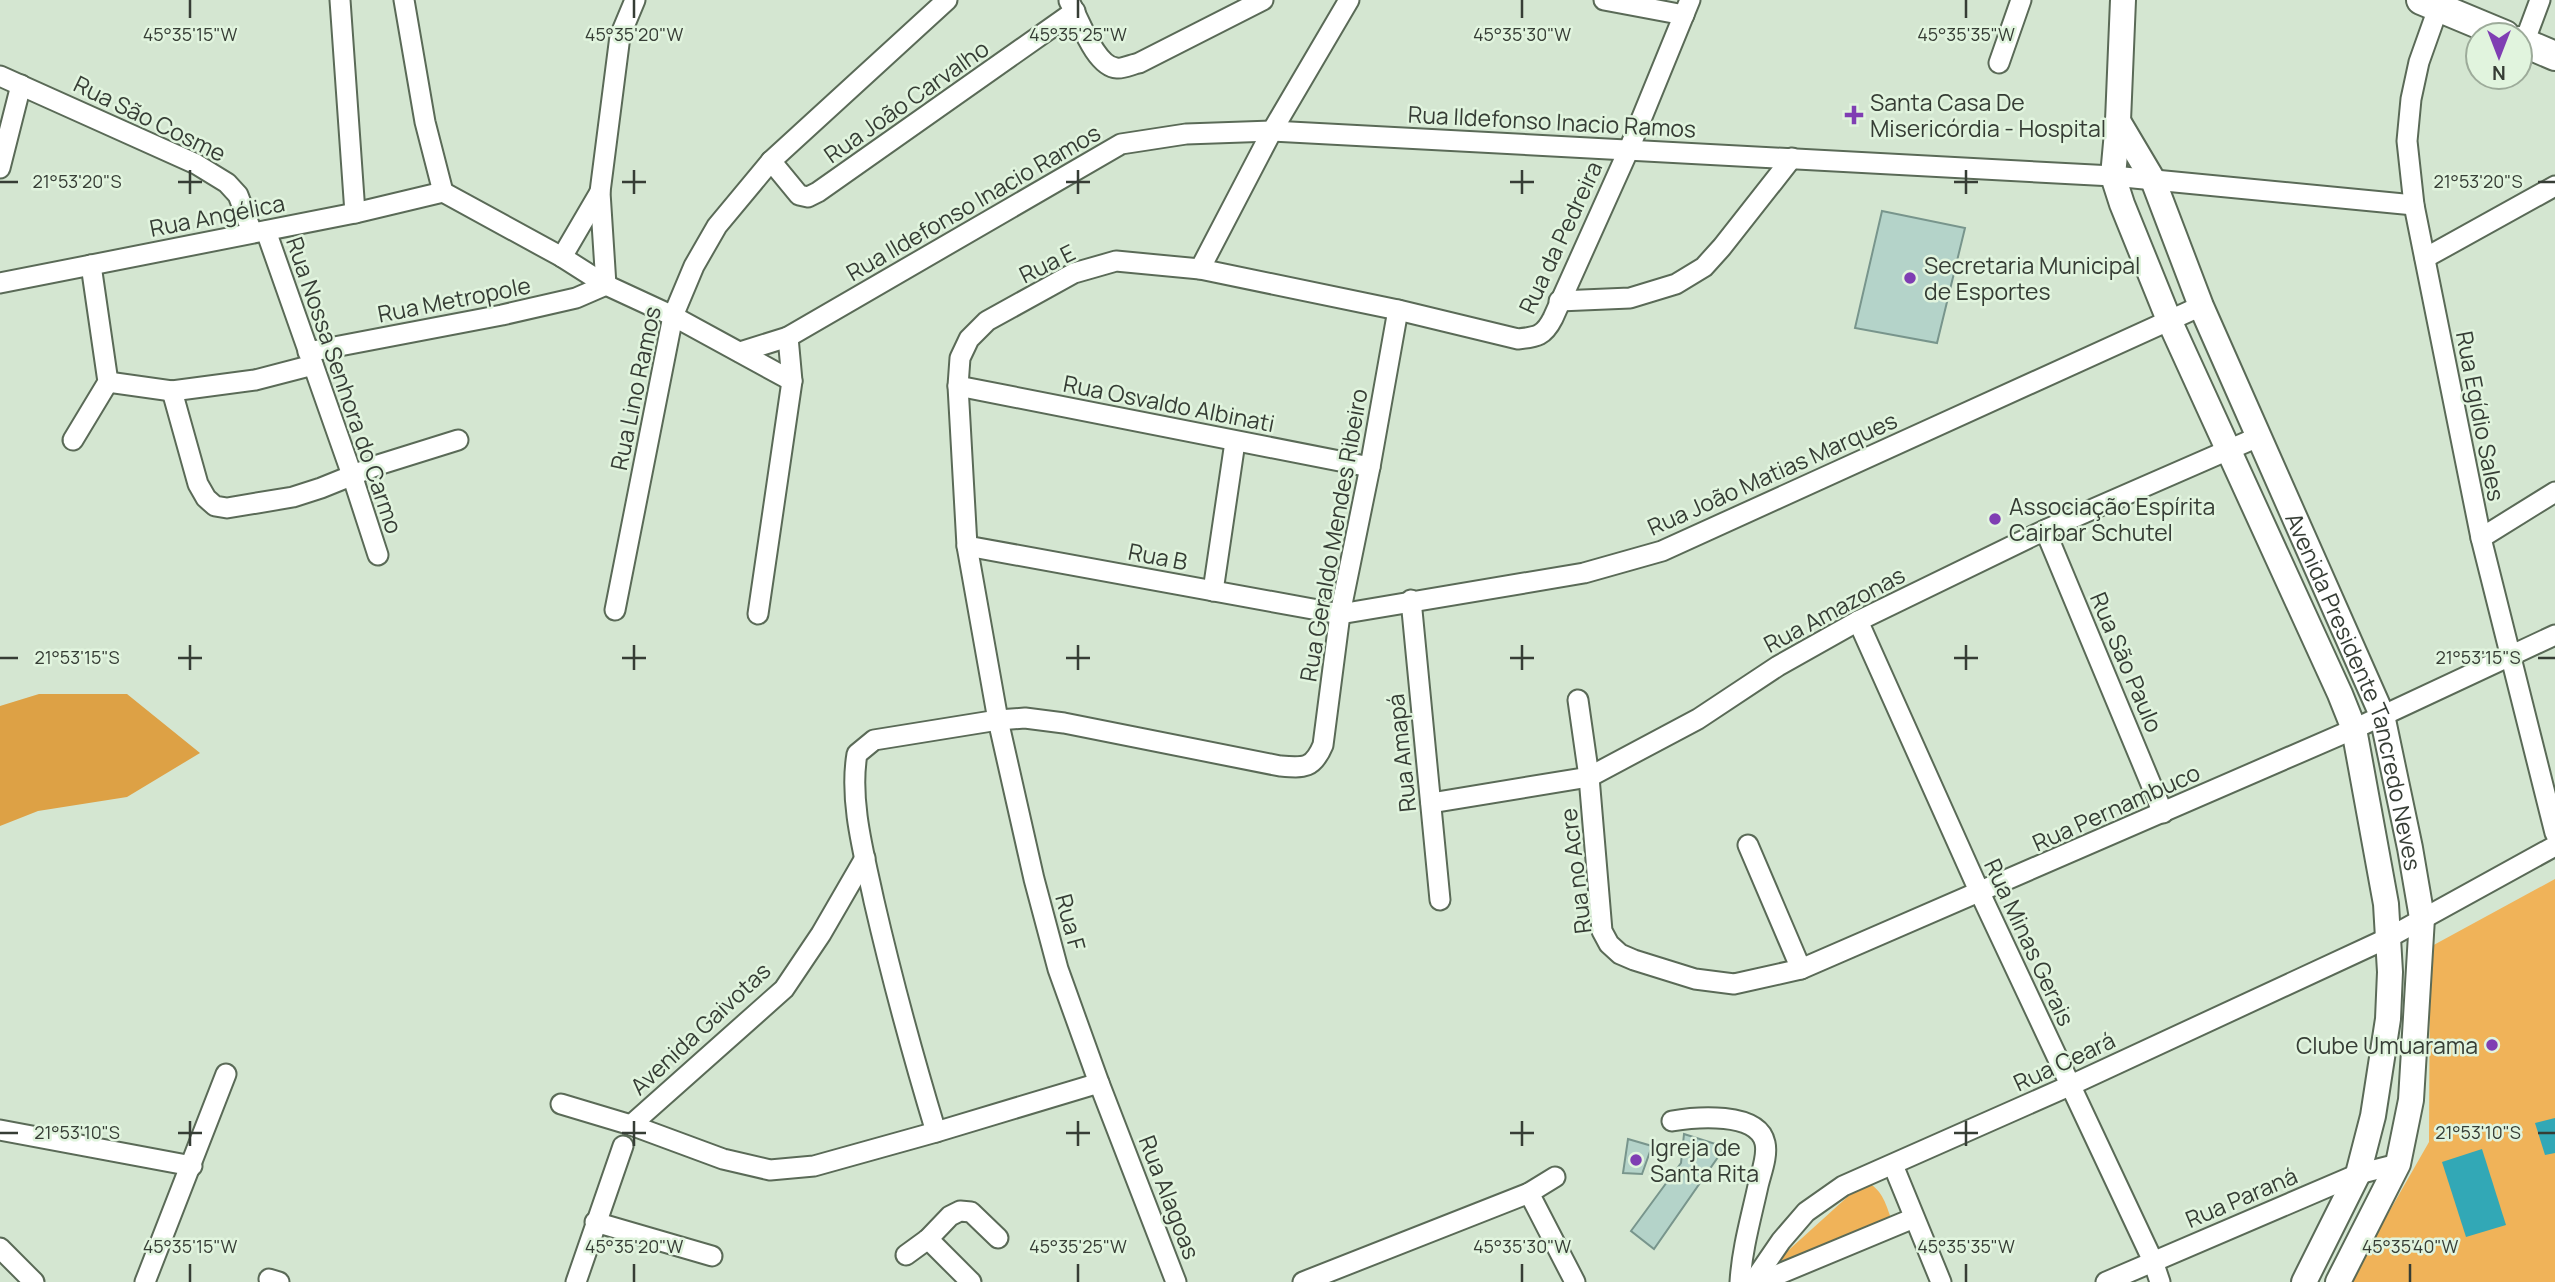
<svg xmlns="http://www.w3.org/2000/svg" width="2555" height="1282" font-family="Manrope,sans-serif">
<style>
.green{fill:#f0b359}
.forest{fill:#dda145}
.water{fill:#32a8b6}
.building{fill:#b4d3c9;stroke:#78958c;stroke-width:2}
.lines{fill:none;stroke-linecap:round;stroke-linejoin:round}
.minor-casing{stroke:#5a6a57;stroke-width:23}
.tertiary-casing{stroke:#5a6a57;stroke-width:28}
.secondary-casing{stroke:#5a6a57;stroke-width:32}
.minor{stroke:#fff;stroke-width:19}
.tertiary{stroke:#fff;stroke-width:24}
.secondary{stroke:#fff;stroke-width:28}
.ticks{fill:none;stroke:#363d35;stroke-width:2.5}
.poi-dot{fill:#7f3eb3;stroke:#e1f4de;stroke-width:2.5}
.labels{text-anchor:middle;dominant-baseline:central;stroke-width:5;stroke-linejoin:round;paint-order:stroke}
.street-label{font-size:23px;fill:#363d35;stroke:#e1f4de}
.poi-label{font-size:23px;fill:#363d35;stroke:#e1f4de;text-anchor:start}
.ticks-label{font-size:18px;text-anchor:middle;fill:#363d35;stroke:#e1f4de;stroke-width:5;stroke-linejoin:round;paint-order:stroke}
</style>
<rect width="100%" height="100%" fill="#d4e6d1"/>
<g class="green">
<path d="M2555,879v403h-206l80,-140 1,-195z"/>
<path d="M1865,1181c17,8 20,21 26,37l-121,49z"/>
</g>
<path class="forest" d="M39,694h88l73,59 -73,44 -89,14 -38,15v-120z"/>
<g class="water">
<path d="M2555,1118v35l-10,2 -10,-32z"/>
<path d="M2482,1149l24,76 -40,12 -24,-75z"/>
</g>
<g class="building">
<path d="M1882,211l83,17 -28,115 -82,-15z"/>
<path d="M1684,1134l41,13 -71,102 -23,-18 50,-68z"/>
<path d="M1628,1139l24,7 -10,28 -19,-1z"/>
</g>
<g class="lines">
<defs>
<g id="minor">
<path d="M340,0l15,213"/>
<path d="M404,0l21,122 18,70"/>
<path d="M1604,0l80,15"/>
<path d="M2441,0l-22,62 -8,37 -4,42 7,64 67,333 74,295"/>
<path d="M1069,1c10,17 26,66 48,67 6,1 16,-4 22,-5l124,-63"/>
<path d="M2524,43l16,-43"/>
<path d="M1999,63l22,-63"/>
<path d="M0,76l196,88 31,19 11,12 14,37"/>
<path d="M771,161l28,34 9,2 10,-5 257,-181"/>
<path d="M0,168l21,-83"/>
<path d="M443,192l119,65 44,28 67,31 119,65"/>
<path d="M266,231l86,244 26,80"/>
<path d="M562,257l38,-65"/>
<path d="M2425,258l130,-72"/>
<path d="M1200,269l72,-138 77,-131"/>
<path d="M0,283l355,-70 88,-21"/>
<path d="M1559,301l71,-3 46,-14 28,-17 18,-20 70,-89"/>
<path d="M308,352l194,-37 74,-17 30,-13 -6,-93 20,-156 15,-36"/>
<path d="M740,352l48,-15 333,-193 65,-10 86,-3 841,45 301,29"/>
<path d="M108,382l64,9 83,-11 58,-15"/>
<path d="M958,386l412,81"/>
<path d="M172,391l26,93 8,14 9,8 12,2 66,-11 28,-9 57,-23 80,-25"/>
<path d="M73,440l35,-58 -17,-117"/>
<path d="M2045,530l118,283"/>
<path d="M2481,538l74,-46"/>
<path d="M967,546l373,68 244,-41 78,-22 539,-245"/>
<path d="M1213,591l22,-149"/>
<path d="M1411,600l29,300"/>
<path d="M615,610l58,-294 21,-50 23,-40 54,-65 176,-161"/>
<path d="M758,614l34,-233 -4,-44"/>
<path d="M1858,621l122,272 173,368 7,21"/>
<path d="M1578,700l11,77 13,154 7,13 11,10 14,6 61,19 39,5 67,-15 553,-240 201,-94"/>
<path d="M1431,803l158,-26 109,-58 80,-53 80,-45 187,-91 213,-93"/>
<path d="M1748,845l53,124"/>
<path d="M561,1104l70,21 92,34 47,11 44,-4 122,-34 163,-49"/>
<path d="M1672,1121c23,-4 86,-10 93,22 3,13 -4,30 -7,43 -7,32 -16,63 -18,96"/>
<path d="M631,1125l153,-136 37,-55 44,-76"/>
<path d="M0,1130l192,36"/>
<path d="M936,1132c-23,-76 -44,-153 -62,-231 -10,-47 -25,-100 -17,-147l17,-14 124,-20 27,-2 39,5 216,43c24,2 33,3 43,-21l17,-131 30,-147 28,-157"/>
<path d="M1893,1165l48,117"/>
<path d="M1529,1193l46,89"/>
<path d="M595,1222l117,34"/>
<path d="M928,1239l43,43"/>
<path d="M0,1248l34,34"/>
<path d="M906,1255l22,-16 22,-23 10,-5 11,1 27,26"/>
<path d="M269,1279l10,3"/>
<path d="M145,1282l81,-208"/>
<path d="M576,1282l47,-136"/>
<path d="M1176,1282l-77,-199 -41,-114 -24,-90 -36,-159 -31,-174 -9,-160 2,-28 9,-19 18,-18 87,-48 42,-12 84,8 198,41 120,29c19,-2 26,-3 35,-21l76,-169 61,-149"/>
<path d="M1303,1282l226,-89 26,-16"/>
<path d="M1753,1282l28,-41 25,-29 37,-26 226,-100 319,-148 167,-92"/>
<path d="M1760,1282l154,-64"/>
<path d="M2106,1282l252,-108 40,-10"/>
</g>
<g id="tertiary">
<path d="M2123,0l-5,121 -5,55 9,28 47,116 171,374 14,35 32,175 4,68 -2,47 -15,97 -15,58 -54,108"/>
<path id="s1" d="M2118,121l35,59 48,126 181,409 28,133 12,70 -11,182 -13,64 -60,118"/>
</g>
<g id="secondary">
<path d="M2421,0l84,35"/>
<path d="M2520,41l35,15"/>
</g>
</defs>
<use href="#minor" class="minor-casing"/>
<use href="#tertiary" class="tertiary-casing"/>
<use href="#secondary" class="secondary-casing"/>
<use href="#minor" class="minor"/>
<use href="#tertiary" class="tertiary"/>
<use href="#secondary" class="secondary"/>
</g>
<path class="ticks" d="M190,0v18M634,0v18M1078,0v18M1522,0v18M1966,0v18M190,170v24M634,170v24M1078,170v24M1522,170v24M1966,170v24M0,182h18M178,182h24M622,182h24M1066,182h24M1510,182h24M1954,182h24M2538,182h17M190,645v25M634,645v25M1078,645v25M1522,645v25M1966,645v25M0,658h18M178,658h24M622,658h24M1066,658h24M1510,658h24M1954,658h24M2538,658h17M190,1121v25M634,1121v25M1078,1121v25M1522,1121v25M1966,1121v25M0,1133h18M178,1133h24M622,1133h24M1066,1133h24M1510,1133h24M1954,1133h24M2538,1133h17M190,1264v18M634,1264v18M1078,1264v18M1522,1264v18M1966,1264v18M2410,1264v18"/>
<g class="poi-dot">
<path d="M1850.5 104.5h7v7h7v7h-7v7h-7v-7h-7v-7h7z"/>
<circle cx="1910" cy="278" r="7"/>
<circle cx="1995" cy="519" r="7"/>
<circle cx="2492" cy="1045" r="7"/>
<circle cx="1636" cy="1160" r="7"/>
</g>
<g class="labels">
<g class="street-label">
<text transform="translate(906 101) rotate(-35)">Rua João Carvalho</text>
<text transform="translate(150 118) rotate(26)">Rua São Cosme</text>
<text transform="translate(1552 121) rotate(3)">Rua Ildefonso Inacio Ramos</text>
<text transform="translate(973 202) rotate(-30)">Rua Ildefonso Inacio Ramos</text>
<text transform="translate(217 215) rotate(-11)">Rua Angélica</text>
<text transform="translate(1560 237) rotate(-65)">Rua da Pedreira</text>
<text transform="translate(1047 263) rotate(-26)">Rua E</text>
<text transform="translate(454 299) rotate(-11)">Rua Metropole</text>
<text transform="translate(345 385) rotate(71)">Rua Nossa Senhora do Carmo</text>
<text transform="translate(635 388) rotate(-78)">Rua Lino Ramos</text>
<text transform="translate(1169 403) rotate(11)">Rua Osvaldo Albinati</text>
<text transform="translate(2481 416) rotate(79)">Rua Egídio Sales</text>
<text transform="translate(1772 473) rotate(-24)">Rua João Matias Marques</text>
<text transform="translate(1333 535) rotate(-80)">Rua Geraldo Mendes Ribeiro</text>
<text transform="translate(1158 556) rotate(11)">Rua B</text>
<text transform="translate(1834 609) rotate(-28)">Rua Amazonas</text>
<text transform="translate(2127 662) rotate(67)">Rua São Paulo</text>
<text stroke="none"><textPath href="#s1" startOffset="620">Avenida Presidente Tancredo Neves</textPath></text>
<text transform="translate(1401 753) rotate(-96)">Rua Amapá</text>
<text transform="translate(2116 807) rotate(-24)">Rua Pernambuco</text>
<text transform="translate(1575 871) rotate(-97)">Rua no Acre</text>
<text transform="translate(1071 922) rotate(75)">Rua F</text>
<text transform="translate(2030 942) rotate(65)">Rua Minas Gerais</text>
<text transform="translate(700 1028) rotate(-43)">Avenida Gaivotas</text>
<text transform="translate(2064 1061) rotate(-25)">Rua Ceará</text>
<text transform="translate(1170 1197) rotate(69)">Rua Alagoas</text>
<text transform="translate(2241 1197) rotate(-23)">Rua Paraná</text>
</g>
<g class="poi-label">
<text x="1870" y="102">Santa Casa De<tspan x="1870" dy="26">Misericórdia - Hospital</tspan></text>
<text x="1924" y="265">Secretaria Municipal<tspan x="1924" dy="26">de Esportes</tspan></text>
<text x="2009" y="506">Associação Espírita<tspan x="2009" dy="26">Cairbar Schutel</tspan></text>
<text x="2478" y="1045" text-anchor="end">Clube Umuarama</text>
<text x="1650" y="1147">Igreja de<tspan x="1650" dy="26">Santa Rita</tspan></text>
</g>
</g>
<g class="ticks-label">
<text x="190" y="41">45°35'15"W</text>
<text x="634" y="41">45°35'20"W</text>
<text x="1078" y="41">45°35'25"W</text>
<text x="1522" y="41">45°35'30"W</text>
<text x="1966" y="41">45°35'35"W</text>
<text x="2478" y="188">21°53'20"S</text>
<text x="77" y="188">21°53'20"S</text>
<text x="2478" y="664">21°53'15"S</text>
<text x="77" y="664">21°53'15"S</text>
<text x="2478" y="1139">21°53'10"S</text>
<text x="77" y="1139">21°53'10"S</text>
<text x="190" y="1253">45°35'15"W</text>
<text x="634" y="1253">45°35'20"W</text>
<text x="1078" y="1253">45°35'25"W</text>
<text x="1522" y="1253">45°35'30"W</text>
<text x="1966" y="1253">45°35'35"W</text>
<text x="2410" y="1253">45°35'40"W</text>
</g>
<g transform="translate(2499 56) rotate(180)"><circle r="33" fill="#e1f4de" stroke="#9dab9a" stroke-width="2"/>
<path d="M0-5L12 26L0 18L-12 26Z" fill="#7f3eb3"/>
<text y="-10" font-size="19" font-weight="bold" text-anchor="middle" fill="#363d35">N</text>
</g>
</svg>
